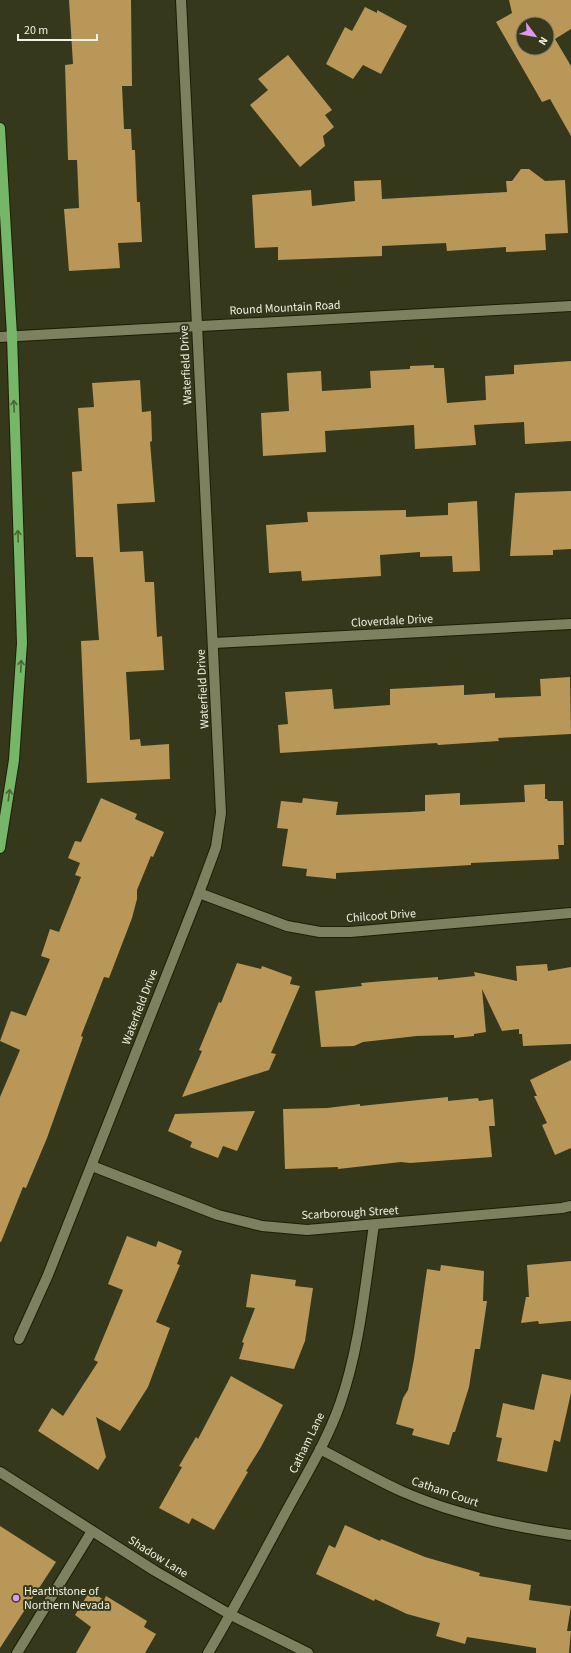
<svg xmlns="http://www.w3.org/2000/svg" width="571" height="1653" font-family="'Source Sans 3',sans-serif">
<style>
.building{fill:#b99759;fill-rule:evenodd}
.lines{fill:none;stroke-linecap:round;stroke-linejoin:round}
.minor-casing{stroke:#1d1f02;stroke-width:12}
.major-casing{stroke:#1d1f02;stroke-width:12}
.minor{stroke:#7d8160;stroke-width:10}
.major{stroke:#75b669;stroke-width:10}
.oneway{stroke:#4b6436}
.poi-dot{fill:#de98f2;stroke:#35381a;stroke-width:1.5}
.labels{text-anchor:middle;dominant-baseline:central;stroke-width:4;stroke-linejoin:round;paint-order:stroke}
.street-label{font-size:12px;fill:#f0f3e1;stroke:#35381a}
.poi-label{font-size:12px;fill:#f0f3e1;stroke:#35381a;text-anchor:start}
</style>
<rect width="100%" height="100%" fill="#35381a"/>
<g class="building">
<path d="M69,0h62l1,86h-10l2,43h7l1,21h3l2,52h3l2,40 -24,1 2,25 -51,3 -5,-62 15,-1 -2,-48h-9l-3,-95 8,-1z"/>
<path d="M509,0h62v29l-16,10 16,27v70l-21,-37 -8,3 -46,-80 16,-9zM523,24h24v24h-24z"/>
<path d="M365,7l12,6v-3l30,16 -26,48 -18,-9 -10,14 -27,-15 19,-37 7,4z"/>
<path d="M288,55l44,55 -7,5 9,12 -11,9 2,10 -25,21 -50,-62 18,-15 -10,-11z"/>
<path d="M521,169h8l16,12 20,-1 3,53 -23,1 1,16 -40,2v-5l-59,4 -1,-8 -64,3v10l-104,4v-13l-23,1 -3,-53 59,-5 1,16 43,-5 -1,-20 27,-1 1,19 125,-7 -1,-11h6z"/>
<path d="M571,361v80l-46,3 -1,-22 -50,3 2,20 -61,4 -1,-24 -89,6 1,21 -63,4 -2,-43 28,-2 -2,-38 34,-2 1,20 49,-3 -1,-17 40,-2v-3l24,-1v3h10l3,35 39,-3 -1,-24 29,-2v-9z"/>
<path d="M140,380l2,32 9,-1 1,30 -2,1 5,60 -38,2 3,48 23,-1 2,31h9l3,55 5,-1 2,34 -38,2 3,47 1,21 10,-1 1,7 28,-2 1,35 -83,4 -6,-142 18,-1 -6,-83h-17l-4,-85 10,-1 -4,-63 16,-1 -2,-24z"/>
<path d="M571,491v58l-18,1v5l-43,1 5,-63z"/>
<path d="M477,501l3,70 -27,1 -1,-16 -32,1v-5l-40,3 1,21 -79,5 -1,-10 -32,2 -3,-48 42,-3 -1,-10 99,-2v7l42,-2v-12z"/>
<path d="M570,677l1,57 -73,4 1,3 -61,4 -1,-2 -157,10 -2,-28 10,-1 -3,-32 47,-3 2,20 56,-4v-16l74,-4v10l31,-2v5l46,-2 -1,-17z"/>
<path d="M545,784v15h2l1,2h15l1,44h-6l1,14 -88,4v2l-135,8v6l-30,-3 1,-7 -25,-3 6,-37 -11,-1 4,-27 21,2 1,-5 35,4 -2,13 74,-3 15,-1v-16l35,-2v12l65,-3 -1,-17z"/>
<path d="M101,798l36,16 -2,5 29,13 -11,25 -2,-1 -14,34v9l-5,19 -23,60 -5,-1 -23,59 2,1 -36,101 -21,50 -3,-1 -22,55h-1v-145l20,-47 -20,-9 11,-30 15,5 24,-57 -9,-3 9,-27 9,3 22,-55 -6,-2 5,-12 -12,-5 7,-17 6,1z"/>
<path d="M237,963l24,6 1,-3 30,11 -2,7 10,2 -29,67 5,1 -7,16 -87,27 20,-46 -3,-1 20,-48 2,1z"/>
<path d="M547,964l1,7 23,-4v77l-48,2 -1,-12h-3v-5l-17,2 -20,-42 4,43 -12,2v2l-20,2v-3l-37,1 -54,6 -9,4 -33,1 -6,-56 47,-5 -1,-3 23,-2 54,-4v3l37,-4 -1,-4 43,9 -1,-15z"/>
<path d="M571,1060v88l-16,7 -13,-30 5,-2 -13,-27h3l-7,-16z"/>
<path d="M448,1097v4l30,-3 1,3 14,-2 2,27h-6l3,31 -82,6 -9,-1 -63,7v-2l-53,2 -2,-60 44,-1 33,-4v2z"/>
<path d="M255,1111l-18,40 -14,-5 -5,12 -28,-11 2,-5 -24,-11 7,-17z"/>
<path d="M127,1236l29,11 2,-6 24,10 -5,13 3,1 -24,57 14,6 -22,59 -28,44 -24,-14 10,40 -8,13 -60,-39 14,-23 11,8 35,-54 -4,-2 29,-70 -15,-6z"/>
<path d="M571,1261v60l-32,3 -1,-3 -17,2 5,-26h3l-2,-32z"/>
<path d="M441,1265l43,6 -1,30h4l-7,48h-5l-6,38 -14,45h-2l-4,13 -37,-10 2,-6 -18,-5 7,-26 5,-8 6,-31 13,-90 13,2z"/>
<path d="M251,1274l45,6 -1,6 18,2 -8,53 -11,28 -55,-10 5,-16 -2,-1 13,-34 -9,-1z"/>
<path d="M542,1374l29,6v13l-11,49 -6,-2 -7,32 -50,-11 5,-23 -6,-1 7,-34 31,7z"/>
<path d="M231,1376l52,29 -22,42 -15,24 2,1 -34,58 -22,-12 -3,6 -30,-16 23,-41 -3,-1 17,-29 2,2z"/>
<path d="M345,1525l35,16 1,-2 44,18 55,16 -1,3 52,9 -2,15 42,6 -4,25h4l-2,22h-33v-5l-69,-11 -2,7 -29,-8 4,-13 -33,-9 -32,-15 -1,2 -58,-27 13,-29 6,3z"/>
<path d="M0,1526l56,36 -56,86z"/>
<path d="M90,1591l14,9 2,-4 41,25 -3,6 12,7 -11,19h-69l15,-26 -16,-12z"/>
</g>
<g class="lines">
<defs>
<g id="minor">
<path d="M0,337l571,-31"/>
<path d="M214,643l357,-19"/>
<path d="M199,893l88,33 33,6h30l221,-19"/>
<path d="M92,1166l126,49 44,11 45,4 255,-22 9,-2"/>
<path d="M19,1339l29,-64 151,-382 17,-46 5,-34 -40,-813"/>
<path d="M320,1449c27,14 53,29 81,42 54,24 111,36 170,44"/>
<path d="M0,1472l155,99 76,44 77,38"/>
<path d="M17,1653l75,-122"/>
<path d="M208,1653c28,-47 53,-95 79,-143 19,-35 40,-69 53,-106 20,-57 25,-119 34,-179"/>
</g>
<path id="major" d="M0,128l12,208 10,307 -8,117 -14,88"/>
</defs>
<use href="#minor" class="minor-casing"/>
<use href="#major" class="major-casing"/>
<use href="#minor" class="minor"/>
<use href="#major" class="major"/>
</g>
<defs><path id="oneway-shaft" d="M-6 0H5M1.5-3L5.5 0L1.5 3" fill="none" stroke-width="1.6" stroke-linecap="round" stroke-linejoin="round"/></defs>
<g class="oneway">
<use href="#oneway-shaft" transform="translate(14 406) rotate(-92)"/>
<use href="#oneway-shaft" transform="translate(18 536) rotate(-92)"/>
<use href="#oneway-shaft" transform="translate(21 666) rotate(-87)"/>
<use href="#oneway-shaft" transform="translate(9 795) rotate(-82)"/>
</g>
<circle class="poi-dot" cx="16" cy="1598" r="4"/>
<g class="labels">
<g class="street-label">
<text transform="translate(285 308) rotate(-3)">Round Mountain Road</text>
<text transform="translate(186 365) rotate(-93)">Waterfield Drive</text>
<text transform="translate(392 621) rotate(-3)">Cloverdale Drive</text>
<text transform="translate(203 689) rotate(-93)">Waterfield Drive</text>
<text transform="translate(381 916) rotate(-4)">Chilcoot Drive</text>
<text transform="translate(140 1007) rotate(-69)">Waterfield Drive</text>
<text transform="translate(350 1213) rotate(-3)">Scarborough Street</text>
<text transform="translate(307 1443) rotate(-64)">Catham Lane</text>
<text transform="translate(445 1492) rotate(19)">Catham Court</text>
<text transform="translate(158 1557) rotate(32)">Shadow Lane</text>
</g>
<g class="poi-label">
<text x="24" y="1591">Hearthstone of<tspan x="24" dy="14">Northern Nevada</tspan></text>
</g>
</g>
<g transform="translate(535 36) rotate(122)"><circle r="19" fill="#35381a" stroke="#80836a"/>
<path d="M0-3L7 15L0 10L-7 15Z" fill="#de98f2"/>
<text y="-6" font-size="11" font-weight="bold" text-anchor="middle" fill="#f0f3e1">N</text>
</g>
<path d="M18 34v6h79v-6" fill="none" stroke="#f0f3e1" stroke-width="2"/>
<text x="24" y="34" font-size="12" fill="#f0f3e1" stroke="#35381a" stroke-width="3" paint-order="stroke">20 m</text>
</svg>
